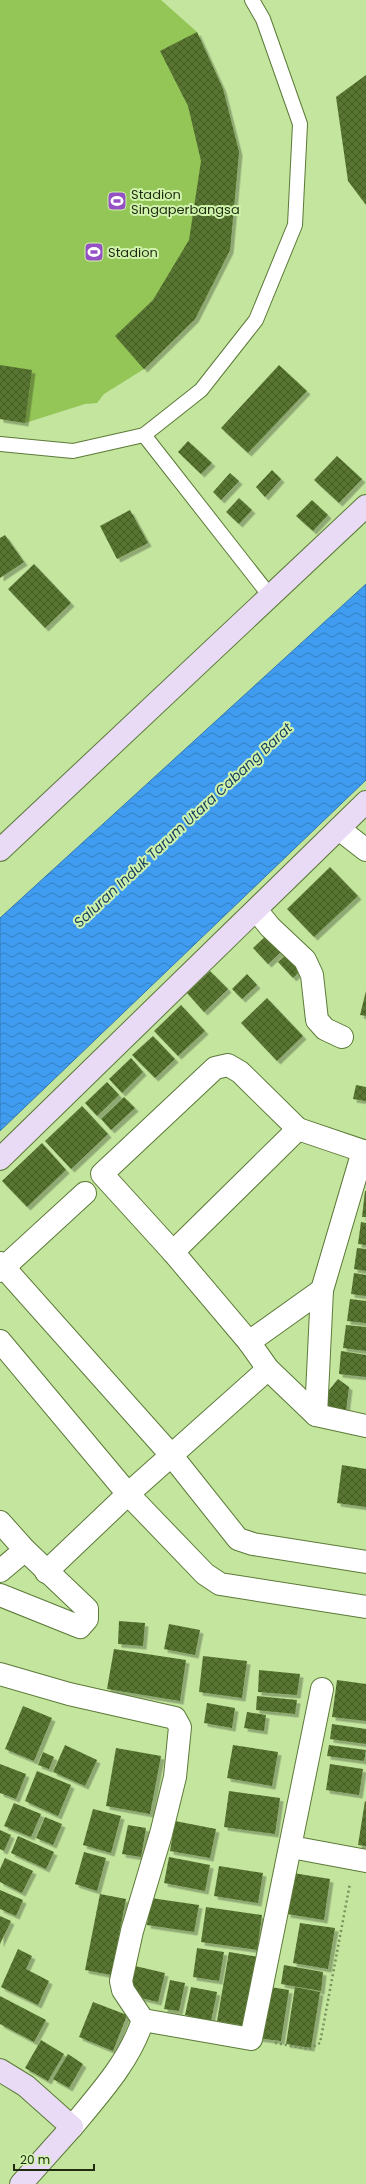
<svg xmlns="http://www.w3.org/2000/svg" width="366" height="2184" font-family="Poppins,sans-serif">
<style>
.garden{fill:#94c557}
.water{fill:url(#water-waves);stroke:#357aad}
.building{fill:url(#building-cross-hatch);filter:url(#shadow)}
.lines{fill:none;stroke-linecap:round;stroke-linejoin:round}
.lane-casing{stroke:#5c7a38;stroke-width:16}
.street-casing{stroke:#5c7a38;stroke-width:24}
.secondary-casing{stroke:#5c7a38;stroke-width:24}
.path{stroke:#778f5c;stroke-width:2.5;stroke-dasharray:2 3;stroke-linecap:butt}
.lane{stroke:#fff;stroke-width:14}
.street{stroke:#fff;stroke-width:22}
.secondary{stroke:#e9daf5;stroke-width:22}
.labels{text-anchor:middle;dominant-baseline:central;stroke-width:4;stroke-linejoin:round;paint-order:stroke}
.poi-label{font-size:13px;fill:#1f2c10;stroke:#d0f3ab;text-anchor:start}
.water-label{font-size:14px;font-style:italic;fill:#173c5e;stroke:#d0f3ab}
</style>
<defs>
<pattern id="water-waves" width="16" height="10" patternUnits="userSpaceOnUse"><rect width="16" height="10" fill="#3f9cf0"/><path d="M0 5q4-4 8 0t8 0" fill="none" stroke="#347fc1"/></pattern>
<pattern id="building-cross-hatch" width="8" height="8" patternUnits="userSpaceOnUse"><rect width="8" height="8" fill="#587633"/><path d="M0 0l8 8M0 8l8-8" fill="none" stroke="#445c28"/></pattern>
<filter id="shadow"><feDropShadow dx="3.5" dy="3.5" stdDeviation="0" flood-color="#0004"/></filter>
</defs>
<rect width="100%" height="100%" fill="#c3e59e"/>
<path class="garden" d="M0,0h161l36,32 26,57 16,63 -9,98 -35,69 -51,50 -40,25 -7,9 -12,1 -60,19 -25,-4z"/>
<path class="water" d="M366,584v196l-366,351v-213z"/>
<g class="building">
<path d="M197,32l26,57 16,63 -9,98 -35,69 -51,50 -29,-33 38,-36 36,-60 12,-79 -13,-55 -28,-55z"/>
<path d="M366,75v130l-18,-24 -12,-84z"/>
<path d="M0,365l32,5 -7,53 -25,-4z"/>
<path d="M279,365l28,26 -59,62 -27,-25z"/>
<path d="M188,441l24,22 -11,11 -23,-22z"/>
<path d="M337,456l25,23 -23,24 -25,-23z"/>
<path d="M272,470l9,9 -16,18 -9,-10z"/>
<path d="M230,473l9,8 -18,19 -8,-8z"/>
<path d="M239,498l13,12 -13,14 -13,-12z"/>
<path d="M312,500l16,15 -15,16 -17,-15z"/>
<path d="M130,510l18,33 -31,16 -17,-33z"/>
<path d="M5,535l19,27 -24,16v-40z"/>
<path d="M34,564l37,39 -26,25 -37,-39z"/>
<path d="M330,867l28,29 -44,41 -27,-28z"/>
<path d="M270,932l15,16 -17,16 -15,-16z"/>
<path d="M292,949l14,16 -13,13 -15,-16z"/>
<path d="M210,971l18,18 -24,23 -17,-19z"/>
<path d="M247,974l10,11 -15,14 -10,-10z"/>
<path d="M366,991v25l-6,-1z"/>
<path d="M267,998l36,38 -26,25 -36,-38z"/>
<path d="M181,1005l24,26 -27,25 -24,-25z"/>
<path d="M153,1036l22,23 -20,19 -23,-23z"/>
<path d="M131,1058l12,14 -21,21 -13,-14z"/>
<path d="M107,1082l12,13 -22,21 -12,-13z"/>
<path d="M356,1085l10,2v14l-13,-2z"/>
<path d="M124,1097l11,11 -24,22 -10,-11z"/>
<path d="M82,1106l26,28 -37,35 -26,-28z"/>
<path d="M42,1143l24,27 -39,37 -25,-26z"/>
<path d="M365,1191h1v26h-4z"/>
<path d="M361,1222l5,1v22l-8,-1z"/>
<path d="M357,1248l9,1v22l-12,-2z"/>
<path d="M354,1273l12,2v21l-15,-2z"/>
<path d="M350,1299l16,2v22l-19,-2z"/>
<path d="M346,1325l20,2v24l-23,-3z"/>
<path d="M341,1351l25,4v22l-27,-3z"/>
<path d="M338,1379l11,8 -3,24 -30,-5z"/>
<path d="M342,1465l24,4v38l-29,-4z"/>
<path d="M119,1621l26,2 -2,23 -25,-2z"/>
<path d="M169,1624l31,6 -5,25 -31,-6z"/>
<path d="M114,1649l72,11 -6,41 -73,-12z"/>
<path d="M203,1656l44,5 -5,37 -43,-6z"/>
<path d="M259,1670l41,4 -3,21 -39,-3z"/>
<path d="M337,1680l29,4v37l-34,-4z"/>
<path d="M257,1696l40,4 -2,14 -39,-4z"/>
<path d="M207,1703l28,5 -3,20 -28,-5z"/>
<path d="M23,1706l29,12 -18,43 -29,-12z"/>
<path d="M247,1712l19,3 -2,16 -20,-3z"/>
<path d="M332,1724l34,5v15l-36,-5z"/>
<path d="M65,1745l32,15 -12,26 -32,-14z"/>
<path d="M233,1745l45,7 -6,34 -45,-8z"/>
<path d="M329,1745l37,5 -2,11 -37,-5z"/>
<path d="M116,1748l45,8 -11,58 -44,-8z"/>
<path d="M43,1752l11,5 -5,12 -11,-4z"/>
<path d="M0,1764l26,10 -10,25 -16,-6z"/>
<path d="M330,1764l33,5 -4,26 -33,-5z"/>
<path d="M37,1771l34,14 -13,31 -33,-15z"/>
<path d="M229,1791l51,7 -5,36 -51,-7z"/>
<path d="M365,1801l1,1v44l-8,-1z"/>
<path d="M14,1803l27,11 -10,23 -27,-11z"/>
<path d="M93,1809l28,7 -10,37 -28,-8z"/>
<path d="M45,1817l17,7 -9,21 -17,-7z"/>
<path d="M175,1821l41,8 -6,29 -40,-7z"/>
<path d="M128,1825l18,3 -5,29 -19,-3z"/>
<path d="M0,1830l11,5 -7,16 -4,-2z"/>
<path d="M18,1836l36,16 -8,17 -35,-16z"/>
<path d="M84,1852l22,6 -9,33 -22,-7z"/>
<path d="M169,1857l41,8 -5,26 -41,-8z"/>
<path d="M5,1858l28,13 -11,22 -22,-11v-13z"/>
<path d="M219,1866l44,7 -5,30 -44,-7z"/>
<path d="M293,1873l37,6 -6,41 -37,-6z"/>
<path d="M0,1890l23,10 -7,16 -16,-7z"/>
<path d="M100,1894l26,5 -15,76 -26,-5z"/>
<path d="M151,1898l48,7 -5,27 -47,-7z"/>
<path d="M206,1907l56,8 -5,35 -56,-8z"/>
<path d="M0,1916l11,5 -11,23z"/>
<path d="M300,1923l35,5 -7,41 -35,-6z"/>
<path d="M197,1948l27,4 -5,29 -26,-4z"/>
<path d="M18,1949l14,7 -6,13 23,12 -11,24 -37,-18z"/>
<path d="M229,1952l30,5 -12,69 -30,-5z"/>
<path d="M284,1965l39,7 -2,19 -40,-7z"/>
<path d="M135,1966l30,7 -7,29 -30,-7z"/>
<path d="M170,1980l15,3 -6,28 -15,-2z"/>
<path d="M264,1986l25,4 -8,51 -25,-3z"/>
<path d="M191,1987l26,5 -6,29 -26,-6z"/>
<path d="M295,1987l25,5 -9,56 -25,-4z"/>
<path d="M0,1996l46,24 -12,22 -34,-18z"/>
<path d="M93,2002l34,13 -14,36 -34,-14z"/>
<path d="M41,2040l23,14 -16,27 -23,-13z"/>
<path d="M68,2054l15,10 -14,24 -16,-9z"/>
</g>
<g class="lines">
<defs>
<g id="lane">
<path d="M144,435l126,161"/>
<path d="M0,444l73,7 71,-16 57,-45 55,-70 39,-95 5,-101 -37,-105 -11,-19"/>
</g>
<g id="street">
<path d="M339,829l27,21"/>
<path d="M257,911l13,16 35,33 7,15 5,45 8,9 17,8"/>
<path d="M366,1152l-68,-23 -58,-57 -12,-7 -13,3 -113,106 71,78 76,90 19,27 48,46 50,11"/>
<path d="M173,1252l125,-123"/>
<path d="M0,1263l172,193 66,83 15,5 113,18"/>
<path d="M0,1271l85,-78"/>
<path d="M0,1341l128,153 77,80 15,10 146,23"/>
<path d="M249,1342l73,-52"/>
<path d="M316,1415l6,-125 41,-139"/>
<path d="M0,1522l25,28"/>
<path d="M0,1571l25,-21 62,59v10l-7,8 -80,-32"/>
<path d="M46,1572l82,-78 140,-125"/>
<path d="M0,1674l69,20 106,24 5,9 -5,50 -14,57 -29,97 -11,50 2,9 20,30c-14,42 -43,73 -71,107"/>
<path d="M291,1847l75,14"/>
<path d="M143,2020l108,19 71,-350"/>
</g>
<g id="secondary">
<path d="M0,850l366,-344"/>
<path d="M0,1159l366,-357"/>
<path d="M0,2070l26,16 46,41 -51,57"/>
</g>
</defs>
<use href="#lane" class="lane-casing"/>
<use href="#street" class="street-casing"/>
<use href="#secondary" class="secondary-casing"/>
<path class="path" d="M275,2043l34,6 11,-6 30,-160"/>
<use href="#lane" class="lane"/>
<use href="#street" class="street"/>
<use href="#secondary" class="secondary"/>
</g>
<defs>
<symbol id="stadium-square" viewBox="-11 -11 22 22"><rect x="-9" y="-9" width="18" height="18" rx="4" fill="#9550c4" stroke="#d0f3ab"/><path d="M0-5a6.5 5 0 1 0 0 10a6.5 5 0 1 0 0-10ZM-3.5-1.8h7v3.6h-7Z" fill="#fff"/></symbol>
</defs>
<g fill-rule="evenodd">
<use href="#stadium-square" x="106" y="190" width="22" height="22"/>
<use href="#stadium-square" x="83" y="241" width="22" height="22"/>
</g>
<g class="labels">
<g class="poi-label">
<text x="131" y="194">Stadion<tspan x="131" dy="15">Singaperbangsa</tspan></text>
<text x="108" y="252">Stadion</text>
</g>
<g class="water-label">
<text transform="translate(183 825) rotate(-43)">Saluran Induk Tarum Utara Cabang Barat</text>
</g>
</g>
<path d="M14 2164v6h80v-6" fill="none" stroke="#1f2c10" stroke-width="2"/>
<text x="20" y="2164" font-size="12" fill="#1f2c10" stroke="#d0f3ab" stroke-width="3" paint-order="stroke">20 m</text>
</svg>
